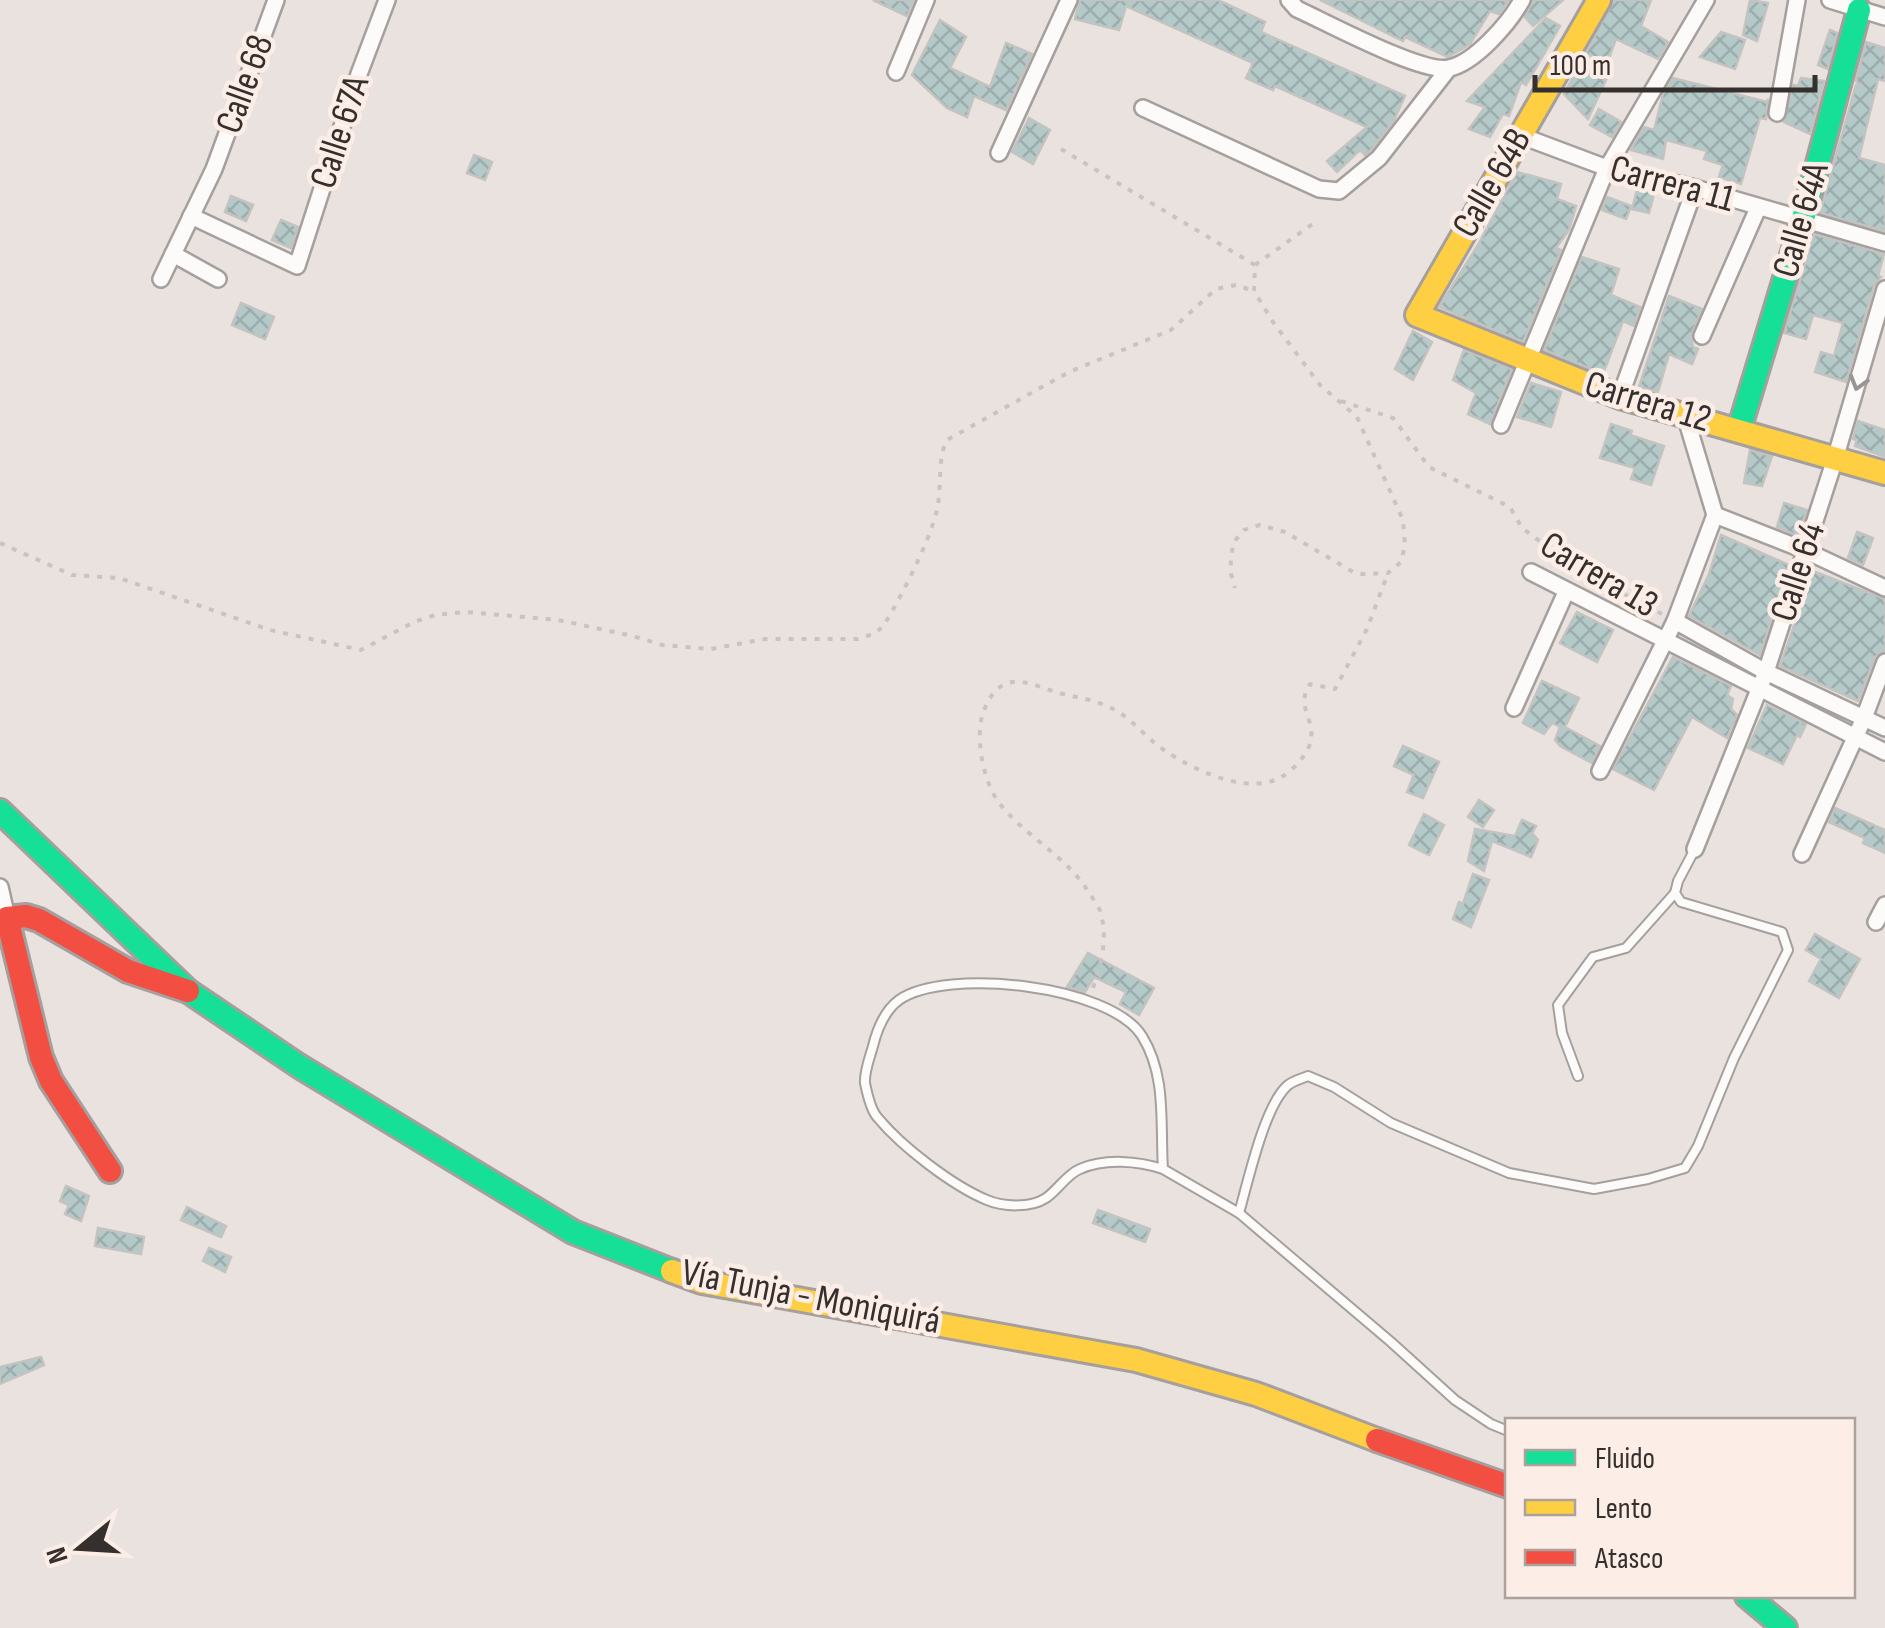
<svg xmlns="http://www.w3.org/2000/svg" width="1885" height="1628" font-family="'Sofia Sans Condensed',sans-serif">
<style>
.building{fill:url(#building-cross-hatch);stroke:#c3c3c1;stroke-width:2.5}
.lines{fill:none;stroke-linecap:round;stroke-linejoin:round}
.lane-casing{stroke:#a59f9d;stroke-width:12}
.street-casing{stroke:#a59f9d;stroke-width:20}
.fast-casing{stroke:#a59f9d;stroke-width:28}
.slow-casing{stroke:#a59f9d;stroke-width:28}
.jam-casing{stroke:#a59f9d;stroke-width:28}
.path{stroke:#c8c4c3;stroke-width:4;stroke-dasharray:5 8;stroke-linecap:butt}
.lane{stroke:#fcfbfa;stroke-width:8}
.street{stroke:#fcfbfa;stroke-width:15}
.fast{stroke:#16e098;stroke-width:22}
.slow{stroke:#ffcf43;stroke-width:22}
.jam{stroke:#f24e42;stroke-width:22}
.oneway{stroke:#989594}
.labels{text-anchor:middle;dominant-baseline:central;stroke-width:9;stroke-linejoin:round;paint-order:stroke}
.street-label{font-size:38px;fill:#352f2d;stroke:#fceee7}
</style>
<defs>
<pattern id="building-cross-hatch" width="8" height="8" patternUnits="userSpaceOnUse" patternTransform="scale(2.5)"><rect width="8" height="8" fill="#b4cac9"/><path d="M0 0l8 8M0 8l8-8" fill="none" stroke="#9baead"/></pattern>
</defs>
<rect width="100%" height="100%" fill="#eae2de"/>
<g class="building">
<path d="M873,0h41l-7,16z"/>
<path d="M1080,0h138l47,22 -4,10 144,64 -11,24 -23,30 -6,5 -5,-5 -23,22 -10,-11 40,-34 -92,-41 -2,4 -27,-12 7,-15 -127,-57 -7,24 -44,-11z"/>
<path d="M1320,0h189l-10,14 -9,-3 -20,33 -22,13 -43,-20 -2,4z"/>
<path d="M1533,0h30l-30,26 -8,-9z"/>
<path d="M1614,0h37l-10,26 27,16 -10,17 -42,-20 -10,27 5,3 -23,50 -24,-25z"/>
<path d="M1750,0l18,3 -11,38 -14,-6z"/>
<path d="M1546,18l14,8 -34,59 -5,-3 -12,34 -6,-2 -13,23 -21,-8 16,-22 -18,-6z"/>
<path d="M940,20l26,17 -16,31 40,19 16,-44 26,11 -26,56 -32,-14 -7,21 -20,-9 -35,-33z"/>
<path d="M1830,30l7,3 -9,36 -10,-4z"/>
<path d="M1721,32l24,8 -10,29 -35,-12z"/>
<path d="M1866,42l19,6v33l-7,-2 -19,79 26,7v66l-65,-18 36,-128h4l-4,-4z"/>
<path d="M1673,78l94,24 1,-3 -2,20 -6,-1 -19,66 -22,-7 4,-12 -19,-6 3,-8 -41,-11 -3,19 -32,-9 13,-23 10,3 9,-36z"/>
<path d="M1801,78l23,3 -14,53 -26,-12 9,-37 5,1z"/>
<path d="M1599,109l22,13 -9,15 -22,-12z"/>
<path d="M1029,118l21,12 -17,34 -21,-12z"/>
<path d="M474,155l18,7 -7,18 -18,-7z"/>
<path d="M1517,172l44,12 -4,15 19,7 -7,24 -13,18 5,2 -38,92 -84,-35 39,-62z"/>
<path d="M1638,186l17,4 -6,23 -17,-4z"/>
<path d="M231,196l22,9 -7,16 -21,-9z"/>
<path d="M1607,197l24,9 -5,13 -24,-9z"/>
<path d="M281,220l17,7 -7,21 -19,-8z"/>
<path d="M1814,234l70,20 -6,22 3,1 -7,9 -28,96 -31,-10 6,-20 13,4 9,-33 -30,-8 -7,24 -22,-6z"/>
<path d="M1582,257l37,12 -8,26 29,12 -6,19 -11,-5 -20,53 -59,-24z"/>
<path d="M1669,296l33,13 -11,27 2,11 5,2 -6,15 -23,-10 -11,38 -19,-5z"/>
<path d="M241,303l33,14 -9,22 -33,-14z"/>
<path d="M1413,331l19,11 -19,38 -18,-11z"/>
<path d="M1464,350l48,19 -22,55 -22,-10 8,-21 -23,-13z"/>
<path d="M1531,383l30,9 -10,35 -34,-10z"/>
<path d="M1858,421l27,9v27l-30,-11 2,-6 -4,-1z"/>
<path d="M1611,424l21,7 -2,4 34,11 -13,39 -20,-6 4,-11 -35,-10z"/>
<path d="M1750,450l22,6 -10,30 -18,-3z"/>
<path d="M1784,503l23,7 -9,26 -21,-9z"/>
<path d="M1857,532l16,6 -10,27 -15,-7z"/>
<path d="M1721,535l68,30 -29,90 -71,-39 20,-42z"/>
<path d="M1813,571l72,28v52l-10,6 -17,44 -78,-35z"/>
<path d="M1577,612l36,18 -16,32 -37,-19z"/>
<path d="M1673,657l58,29 -4,9 6,4 -2,10 6,6 -10,23 -35,-21 -38,73 -41,-21z"/>
<path d="M1542,681l37,17 -14,29 35,19 -8,17 -32,-17 -5,-6 5,-13 -8,-4 -8,11 -21,-11z"/>
<path d="M1767,705l39,19 -6,13 -3,-2 -14,29 -35,-16z"/>
<path d="M1403,746l36,16 -16,36 -16,-6 7,-17 -20,-9z"/>
<path d="M1479,800l15,10 -11,17 -15,-10z"/>
<path d="M1835,808l50,22v23l-22,-10 2,-5 -36,-16z"/>
<path d="M1424,814l20,11 -15,30 -20,-10z"/>
<path d="M1522,820l14,6 -4,7 6,7 -7,17 -39,-16 -8,30 -16,-10 7,-32 40,7z"/>
<path d="M1473,874l16,6 -18,47 -18,-8 6,-17 4,2z"/>
<path d="M1815,934l45,25 -21,39 -30,-17 12,-22 -15,-9z"/>
<path d="M1088,953l66,35 -15,27 -19,-11 6,-12 -32,-15 -9,15 -18,-5z"/>
<path d="M66,1186l23,10 -8,25 -16,-7 4,-9 -9,-4z"/>
<path d="M187,1207l39,19 -5,11 -40,-17z"/>
<path d="M1098,1210l52,19 -5,13 -52,-19z"/>
<path d="M98,1228l46,9 -3,17 -46,-8z"/>
<path d="M209,1248l22,9 -6,15 -22,-11z"/>
<path d="M41,1357l3,8 -44,19v-17z"/>
</g>
<g class="lines">
<defs>
<g id="lane">
<path d="M1578,1076l-16,-43 -4,-28 35,-48 33,-9 49,-55"/>
<path d="M1163,1169c-3,-45 4,-93 -21,-133 -32,-51 -196,-69 -243,-36 -15,11 -22,30 -26,46 -3,11 -9,26 -8,37 2,10 6,28 13,35 24,29 75,68 109,82 16,7 44,8 59,-2 12,-8 21,-24 34,-29 25,-11 58,-8 83,0l76,44 152,129 64,58 36,24 17,7"/>
<path d="M1239,1213c9,-31 25,-106 48,-127 5,-5 14,-7 21,-10l26,11 57,36 118,50 85,16 54,-10 37,-11 13,-22 36,-88 54,-108 -6,-18 -101,-30 -6,-9 3,-12 17,-32"/>
</g>
<g id="street">
<path d="M1289,0l8,9c29,13 125,65 152,59 26,-5 61,-46 73,-68"/>
<path d="M1830,0l55,17"/>
<path d="M896,72l30,-72"/>
<path d="M1143,108l176,81 20,2 40,-33 70,-90"/>
<path d="M1777,113l20,-113"/>
<path d="M1519,135l88,33 88,20 190,55"/>
<path d="M999,153l70,-153"/>
<path d="M191,216l106,50 62,-192 28,-74"/>
<path d="M173,254l45,25"/>
<path d="M161,279l53,-110 62,-169"/>
<path d="M1702,336l56,-128"/>
<path d="M1620,397l75,-209"/>
<path d="M1501,425l106,-257 99,-168"/>
<path d="M1715,515l89,35 81,38"/>
<path d="M1531,572l354,180"/>
<path d="M1675,621l91,51 119,56"/>
<path d="M1514,708l52,-116"/>
<path d="M1600,771l75,-150 40,-106 -30,-100"/>
<path d="M1695,849l71,-177 69,-213 50,-170"/>
<path d="M1802,854l62,-136 21,-56"/>
<path d="M0,887l7,31"/>
<path d="M1876,922l9,-17"/>
</g>
<g id="fast">
<path d="M1739,430l64,-211 56,-209"/>
<path d="M0,811l188,180 111,75 274,166 99,39"/>
<path d="M1747,1596l38,32"/>
</g>
<g id="slow">
<path d="M1599,0l-182,315 203,82 265,76"/>
<path d="M672,1271l30,11 434,78 120,34 121,46"/>
</g>
<g id="jam">
<path d="M110,1171l-59,-90 -10,-24 -34,-139 19,-2 13,4 89,51 60,20"/>
<path d="M1377,1440l131,46"/>
</g>
</defs>
<use href="#lane" class="lane-casing"/>
<use href="#street" class="street-casing"/>
<use href="#fast" class="fast-casing"/>
<use href="#slow" class="slow-casing"/>
<use href="#jam" class="jam-casing"/>
<g class="path">
<path d="M1061,149l194,116 -1,26 19,31 47,63 37,32 46,103 2,25 -4,17 -13,11 -25,1 -8,-1 -70,-41 -25,-7 -8,2 -8,3 -11,13 -3,28 5,17"/>
<path d="M1255,265l59,-42"/>
<path d="M1341,401l52,17 36,49 81,40 12,21 55,41 85,45"/>
<path d="M0,543l72,32 47,3 151,52 91,20 53,-28 21,-7 31,-3 92,8 75,16 29,9 49,4 54,-10h93l18,-6 8,-8c18,-30 45,-82 53,-115 5,-22 0,-51 10,-70l122,-68 102,-42 45,-41 20,-4 18,6"/>
<path d="M1093,988c8,-25 15,-47 8,-74 -2,-9 -10,-17 -15,-26 -23,-34 -61,-52 -86,-84 -17,-21 -26,-69 -16,-94 20,-48 50,-22 83,-15 20,4 39,8 56,20 15,11 26,25 41,35 31,21 92,51 126,21 47,-42 -1,-57 20,-87l25,5 32,-60 21,-56"/>
</g>
<use href="#lane" class="lane"/>
<use href="#street" class="street"/>
<use href="#fast" class="fast"/>
<use href="#slow" class="slow"/>
<use href="#jam" class="jam"/>
</g>
<defs><path id="oneway-chevron" d="M-2-3.5L2.5 0L-2 3.5" fill="none" stroke-width="1.6" stroke-linecap="round" stroke-linejoin="round" transform="scale(2.5)"/></defs>
<use class="oneway" href="#oneway-chevron" transform="translate(1858 383) rotate(106)"/>
<g class="labels">
<g class="street-label">
<text transform="translate(245 84) rotate(-70)">Calle 68</text>
<text transform="translate(340 132) rotate(-72)">Calle 67A</text>
<text transform="translate(1492 183) rotate(-60)">Calle 64B</text>
<text transform="translate(1672 184) rotate(15)">Carrera 11</text>
<text transform="translate(1801 220) rotate(-74)">Calle 64A</text>
<text transform="translate(1648 402) rotate(17)">Carrera 12</text>
<text transform="translate(1798 572) rotate(-72)">Calle 64</text>
<text transform="translate(1599 575) rotate(31)">Carrera 13</text>
<text transform="translate(811 1297) rotate(11)">Vía Tunja - Moniquirá</text>
</g>
</g>
<rect x="1505" y="1418" width="350" height="180" fill="#fceee7" stroke="#aca29d" stroke-width="2.5"/>
<rect x="1525" y="1450" width="50" height="15" fill="#16e098" stroke="#aca29d" stroke-width="2.5"/>
<text x="1595" y="1468" font-size="30" fill="#352f2d">Fluido</text>
<rect x="1525" y="1500" width="50" height="15" fill="#ffcf43" stroke="#aca29d" stroke-width="2.5"/>
<text x="1595" y="1518" font-size="30" fill="#352f2d">Lento</text>
<rect x="1525" y="1550" width="50" height="15" fill="#f24e42" stroke="#aca29d" stroke-width="2.5"/>
<text x="1595" y="1568" font-size="30" fill="#352f2d">Atasco</text>
<g transform="translate(80 1548) rotate(252)" stroke="#fceee7" stroke-width="8" paint-order="stroke">
<path d="M0-8L18 38L0 25L-18 38Z" fill="#352f2d"/>
<text y="-15" font-size="28" font-weight="bold" text-anchor="middle" fill="#352f2d">N</text>
</g>
<path d="M1535 75v15h280v-15" fill="none" stroke="#352f2d" stroke-width="5"/>
<text x="1550" y="75" font-size="30" fill="#352f2d" stroke="#fceee7" stroke-width="8" paint-order="stroke">100 m</text>
</svg>
